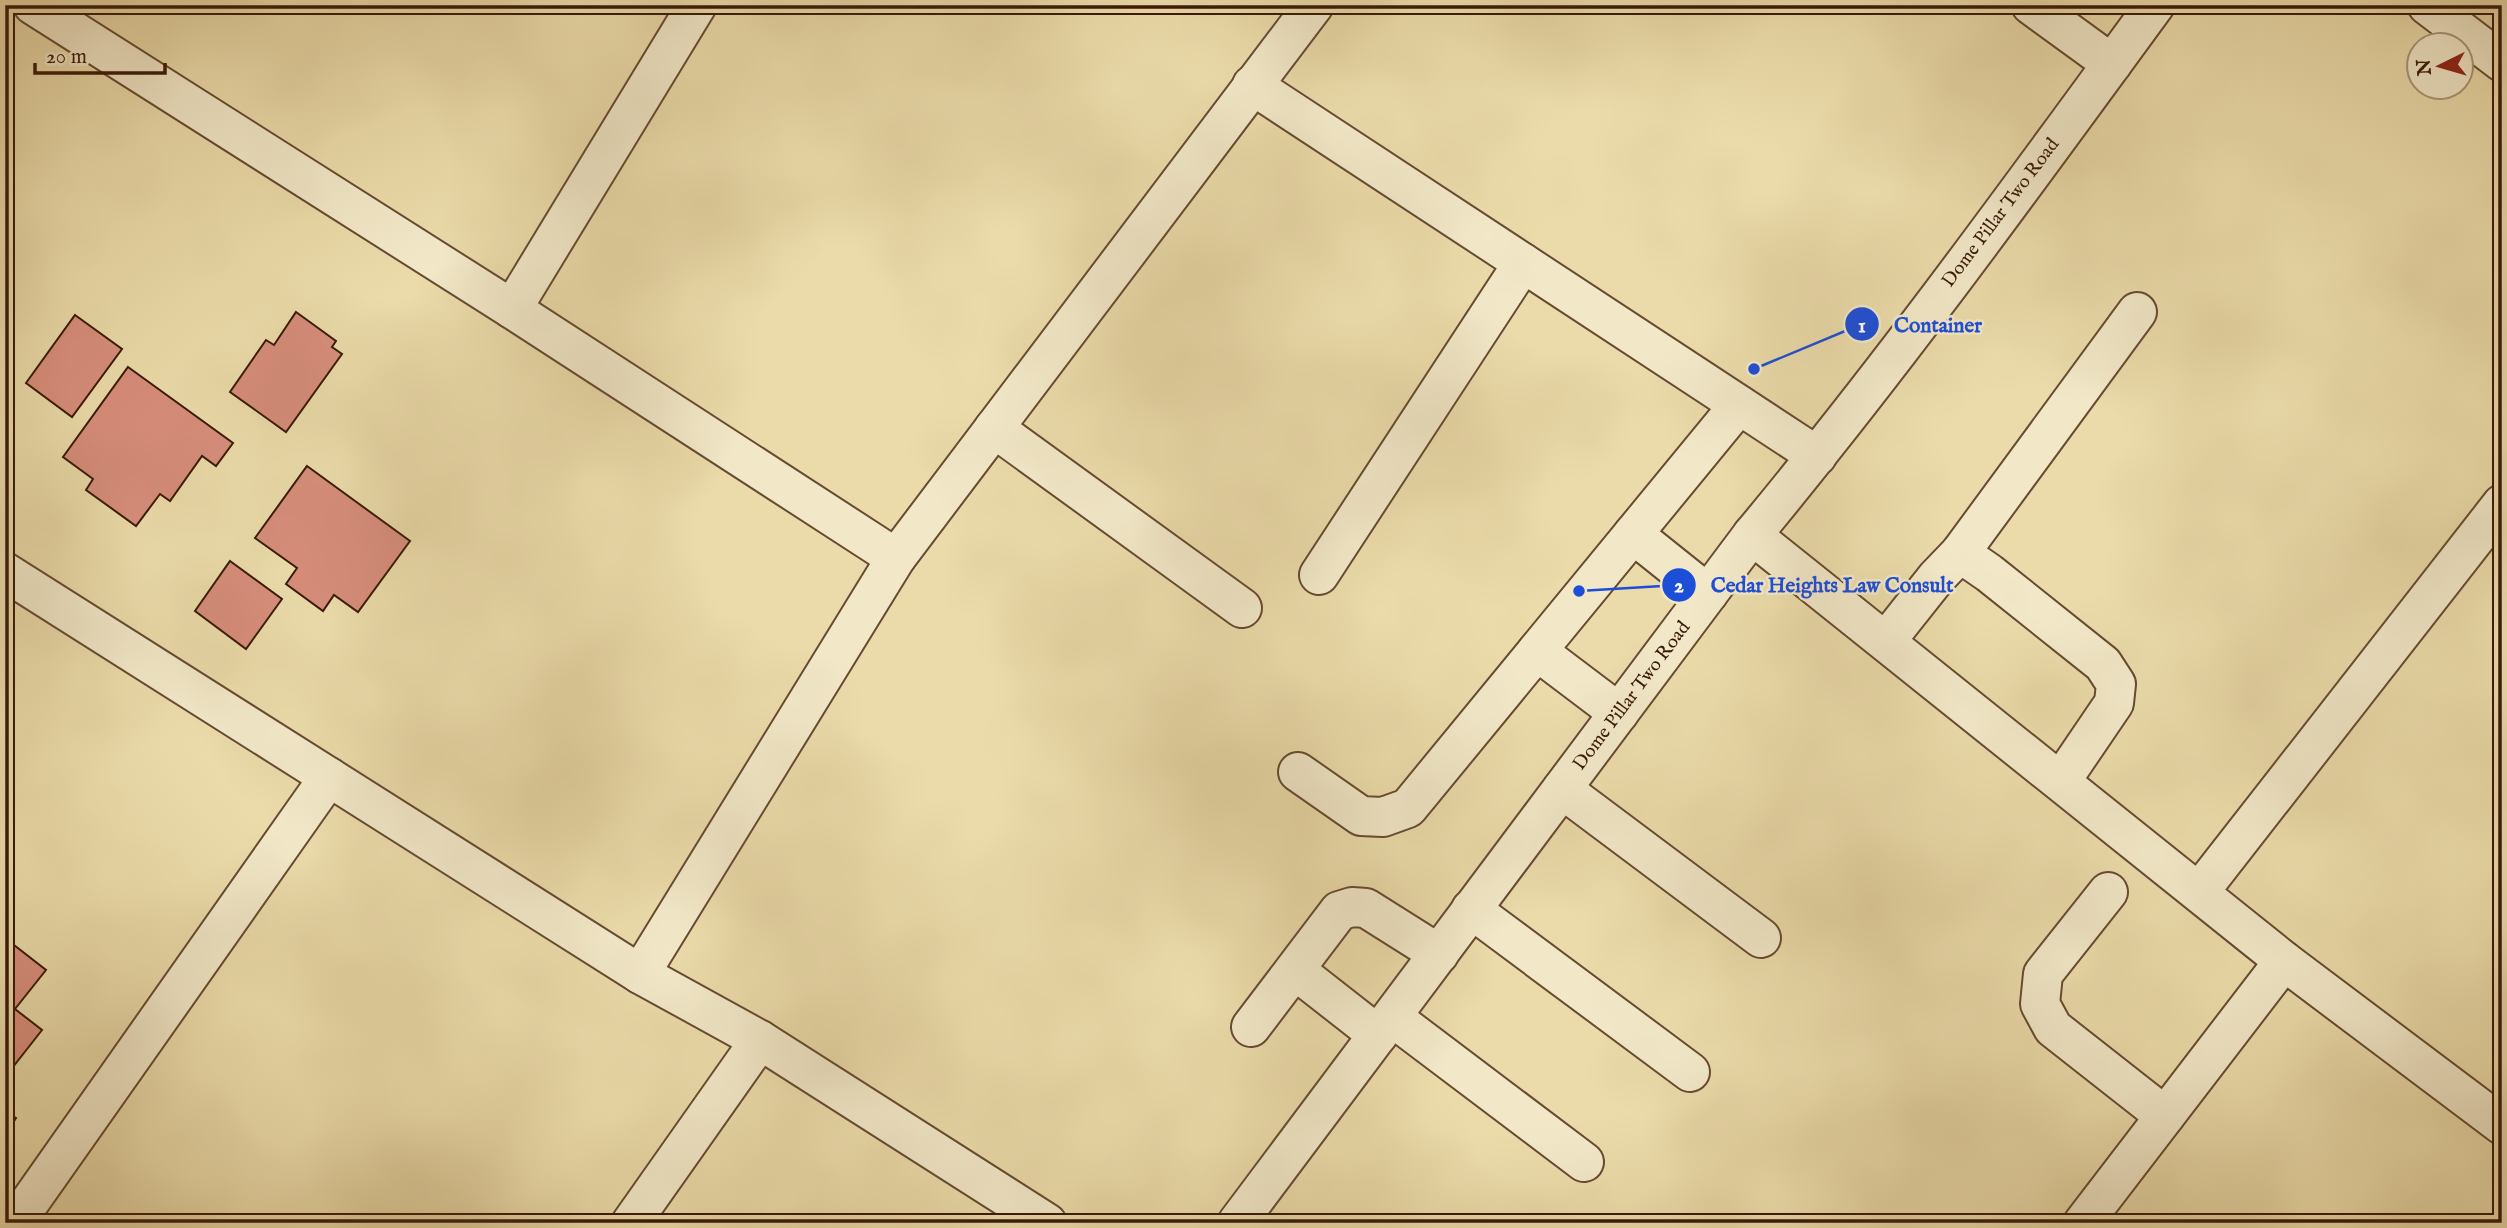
<svg xmlns="http://www.w3.org/2000/svg" width="2507" height="1228" font-family="'IM FELL English',serif">
<style>
.building{fill:#d78e7c;stroke:#391a09;stroke-width:2}
.lines{fill:none;stroke-linecap:round;stroke-linejoin:round}
.minor-casing{stroke:#664a31;stroke-width:42}
.minor{stroke:#f2e8c8;stroke-width:38}
.labels{text-anchor:middle;dominant-baseline:central;stroke-width:5;stroke-linejoin:round;paint-order:stroke}
.street-label{font-size:19px;fill:#391a09;stroke:#f2e8c8}
.leader{fill:none;stroke:#1d4ed8;stroke-width:2.5}
.callout-dot{fill:#1d4ed8;stroke:#f2e8c8;stroke-width:2.5}
.mark-label{font-size:21px;text-anchor:middle;font-weight:bold;fill:#fff}
.callout-label{font-size:21px;text-anchor:middle;font-weight:bold;fill:#1d4ed8;stroke:#f2e8c8;stroke-width:5;stroke-linejoin:round;paint-order:stroke}
</style>
<rect width="100%" height="100%" fill="#ebdbaa"/>
<filter id="stains"><feTurbulence type="fractalNoise" baseFrequency=".00286" numOctaves="4"/><feColorMatrix values="0 0 0 0 .2 0 0 0 0 .09 0 0 0 0 .02 0 0 0 .5 -.17"/></filter>
<radialGradient id="worn" r=".72"><stop offset=".6" stop-color="#630" stop-opacity="0"/><stop offset="1" stop-color="#630" stop-opacity=".3"/></radialGradient>
<g class="building">
<path d="M296,312l40,29 -4,6 10,7 -56,78 -56,-40 36,-52 8,5z"/>
<path d="M75,315l47,34 -50,68 -46,-34z"/>
<path d="M128,367l105,76 -17,23 -14,-10 -32,45 -10,-7 -24,32 -50,-36 7,-11 -30,-22z"/>
<path d="M307,466l103,75 -52,71 -24,-17 -11,16 -37,-27 11,-16 -42,-30z"/>
<path d="M230,561l52,38 -36,50 -51,-38z"/>
<path d="M5,938l41,32 -31,39 27,21 -37,47z"/>
<path d="M5,1111l11,7 -11,17z"/>
</g>
<g class="lines">
<defs>
<g id="minor">
<path d="M33,5l479,304 384,249"/>
<path d="M2031,5l81,59"/>
<path d="M2427,5l75,57"/>
<path d="M1252,85l565,371"/>
<path d="M512,309l185,-304"/>
<path d="M994,428l248,180"/>
<path d="M1633,534l75,60"/>
<path d="M1752,535l532,426 218,164"/>
<path d="M1960,553l177,-241"/>
<path d="M5,572l635,402 120,66 287,183"/>
<path d="M1319,575l204,-312"/>
<path d="M1886,641l50,-63 24,-25 29,20 114,91 13,20 -2,19 -53,78"/>
<path d="M1537,651l82,62"/>
<path d="M1298,772l63,44 22,1 25,-9 331,-403"/>
<path d="M1562,789l199,149"/>
<path d="M2200,891l302,-387"/>
<path d="M2108,892l-65,82 -3,30 13,24 112,88"/>
<path d="M1471,909l219,163"/>
<path d="M1295,970l83,65"/>
<path d="M640,974l256,-416 418,-553"/>
<path d="M1392,1017l192,145"/>
<path d="M1251,1027l88,-116 13,-4 14,1 73,46"/>
<path d="M15,1223l314,-446"/>
<path d="M631,1223l129,-183"/>
<path d="M1237,1223l515,-688c142,-171 272,-351 403,-530"/>
<path d="M2083,1223l201,-262"/>
</g>
</defs>
<use href="#minor" class="minor-casing"/>
<use href="#minor" class="minor"/>
</g>
<g class="labels">
<g class="street-label">
<text transform="translate(2001 213) rotate(-53)">Dome Pillar Two Road</text>
<text transform="translate(1632 696) rotate(-53)">Dome Pillar Two Road</text>
</g>
</g>
<path class="leader" d="M1754 369L1862 324M1579 591L1679 585"/>
<g class="callout-dot">
<circle cx="1754" cy="369" r="7"/>
<circle cx="1579" cy="591" r="7"/>
<circle cx="1862" cy="324" r="18"/>
<circle cx="1679" cy="585" r="18"/>
</g>
<g class="mark-label">
<text x="1862" y="332">1</text>
<text x="1679" y="592">2</text>
</g>
<g class="callout-label">
<text x="1938" y="332">Container</text>
<text x="1832" y="592">Cedar Heights Law Consult</text>
</g>
<rect width="2507" height="1228" fill="none" stroke="#ebdbaa" stroke-width="28"/>
<rect x="7" y="7" width="2493" height="1214" fill="none" stroke="#391a09" stroke-width="3.5"/>
<rect x="14" y="14" width="2479" height="1200" fill="none" stroke="#391a09" stroke-width="2"/>
<g transform="translate(2440 66) rotate(265)"><circle r="33" fill="#f2e8c8" stroke="#a8967c" stroke-width="2"/>
<path d="M0-5L12 26L0 18L-12 26Z" fill="#8f2418"/>
<text y="-10" font-size="19" font-weight="bold" text-anchor="middle" fill="#391a09">N</text>
</g>
<path d="M35 63v10h130v-10" fill="none" stroke="#391a09" stroke-width="3.5"/>
<text x="46" y="63" font-size="21" fill="#391a09" stroke="#f2e8c8" stroke-width="5" paint-order="stroke">20 m</text>
<rect width="100%" height="100%" filter="url(#stains)"/>
<rect width="100%" height="100%" fill="url(#worn)"/>
</svg>
